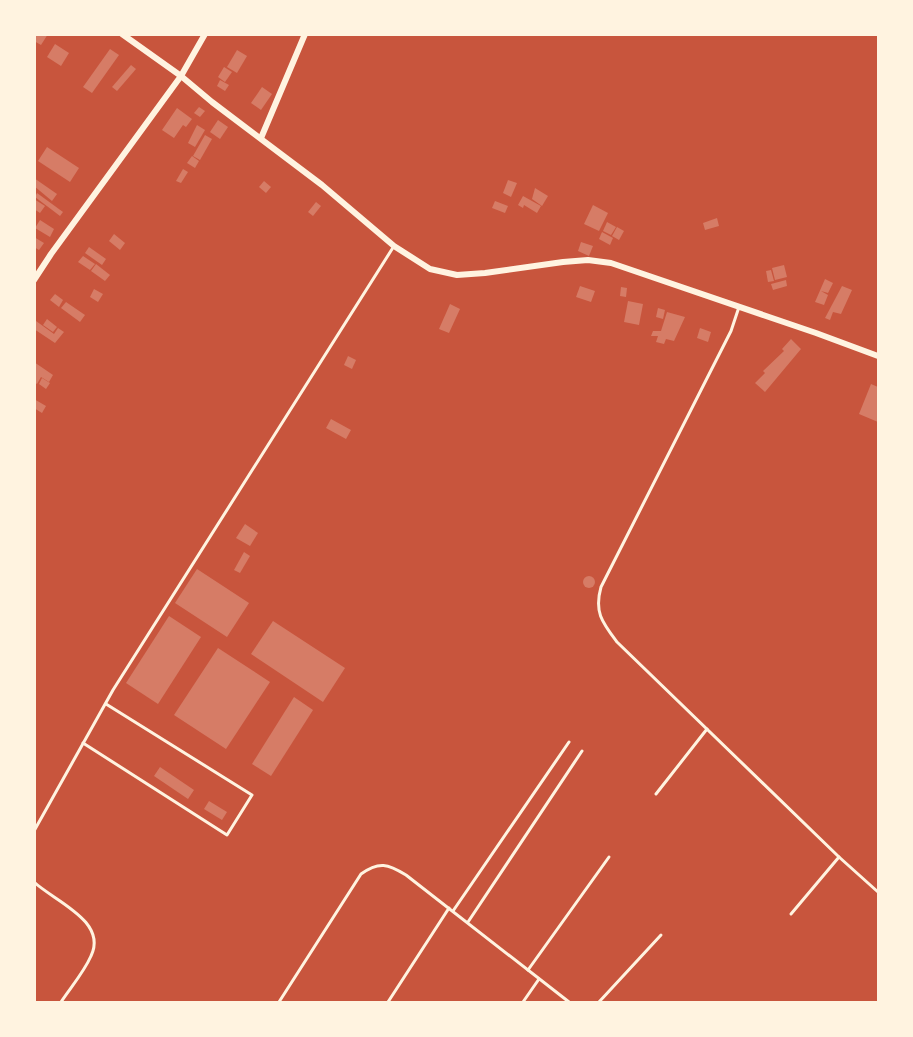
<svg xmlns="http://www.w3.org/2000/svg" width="913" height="1037" font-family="Lato,sans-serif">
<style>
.building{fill:#d67c66}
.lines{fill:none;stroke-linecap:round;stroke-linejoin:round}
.service{stroke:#fff3e0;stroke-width:3}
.minor{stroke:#fff3e0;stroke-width:6}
</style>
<rect width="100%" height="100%" fill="#c8553d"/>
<g class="building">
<path d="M34,34h14l-7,11 -7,-4z"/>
<path d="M55,44l14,9 -8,13 -14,-9z"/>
<path d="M110,49l9,6 -27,38 -9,-6z"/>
<path d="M237,50l10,6 -10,17 -10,-6z"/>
<path d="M131,65l5,4 -19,22 -5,-4z"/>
<path d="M224,67l8,5 -7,10 -7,-5z"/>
<path d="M220,80l9,5 -4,6 -8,-5z"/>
<path d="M262,87l10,7 -11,16 -10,-7z"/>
<path d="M199,107l6,4 -5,6 -6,-4z"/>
<path d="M177,108l15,11 -6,8 -3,-2 -9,13 -12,-8z"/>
<path d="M218,120l10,7 -8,12 -10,-7z"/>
<path d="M197,125l8,5 -10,17 -7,-4z"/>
<path d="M205,135l7,4 -12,21 -7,-4z"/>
<path d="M47,147l32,21 -9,14 -32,-21z"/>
<path d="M192,156l7,5 -4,7 -8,-5z"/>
<path d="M183,169l5,3 -7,11 -5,-2z"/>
<path d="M34,178l23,16 -5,7 -18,-15z"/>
<path d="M508,180l9,3 -6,14 -8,-4z"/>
<path d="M264,181l7,6 -5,6 -7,-6z"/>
<path d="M535,188l13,8 -6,10 -10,-7z"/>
<path d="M37,193l26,19 -3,4 -25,-19z"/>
<path d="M523,196l18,10 -4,7 -13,-8 -1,3 -5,-3z"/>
<path d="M34,199l11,7 -5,7 -6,-4z"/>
<path d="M495,201l13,5 -3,7 -13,-5z"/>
<path d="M316,202l5,4 -8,10 -5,-4z"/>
<path d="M593,205l15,8 -9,18 -15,-7z"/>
<path d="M717,218l2,8 -14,4 -2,-7z"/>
<path d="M40,220l14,9 -4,8 -15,-9z"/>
<path d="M607,222l9,5 -5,8 -8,-4z"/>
<path d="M617,227l7,4 -5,9 -7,-4z"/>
<path d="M602,232l11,6 -3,7 -11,-6z"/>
<path d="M114,234l11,9 -5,7 -11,-9z"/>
<path d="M34,237l10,6 -5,7 -5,-3z"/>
<path d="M581,242l12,4 -4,10 -11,-5z"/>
<path d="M89,247l17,12 -4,6 -17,-12z"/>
<path d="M83,256l12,8 -5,6 -12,-8z"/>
<path d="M96,264l14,11 -5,6 -14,-10z"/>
<path d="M784,265l3,12 -12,3 -3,-12z"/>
<path d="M771,270l3,11 -6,1 -2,-11z"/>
<path d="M825,279l8,4 -5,10 -7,-2 7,4 -4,10 -9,-3z"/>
<path d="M786,280l1,6 -14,4 -2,-6z"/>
<path d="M580,286l15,5 -4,11 -15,-5z"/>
<path d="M842,286l10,4 -11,24 -8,-2 -3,8 -5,-2z"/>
<path d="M621,287l6,1 -1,9 -6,-1z"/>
<path d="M94,289l9,5 -5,8 -8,-5z"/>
<path d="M55,294l8,6 -4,7 -9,-7z"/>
<path d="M628,301l15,3 -4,21 -15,-3z"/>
<path d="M66,302l19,13 -5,7 -19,-14z"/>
<path d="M450,304l10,5 -11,24 -10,-4z"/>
<path d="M658,308l7,2 -2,9 -7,-2z"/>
<path d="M667,312l18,5 -11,24 -8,-2 -2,5 -8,-2 2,-6h-7l2,-5h8z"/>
<path d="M47,319l10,8 -4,5 -10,-7z"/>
<path d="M36,321l18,13 4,-6 6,4 -9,11 -21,-14z"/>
<path d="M700,328l11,4 -3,10 -11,-4z"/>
<path d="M791,339l10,10 -36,43 -10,-9 10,-10 -2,-2 21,-20 -2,-2z"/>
<path d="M348,356l8,4 -4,9 -8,-4z"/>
<path d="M34,362l19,13 -4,7 -8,-5 -4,7 -3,-2z"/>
<path d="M42,378l8,5 -4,6 -7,-5z"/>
<path d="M871,384l7,3v35l-19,-8z"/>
<path d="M34,399l12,7 -4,7 -8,-5z"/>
<path d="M331,419l20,11 -5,9 -20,-11z"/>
<path d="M245,524l13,9 -8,13 -14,-8z"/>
<path d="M244,552l6,4 -10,17 -6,-3z"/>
<path d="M197,569l52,34 -22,34 -52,-34z"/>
<circle cx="589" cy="582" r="6"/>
<path d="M169,616l32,21 -43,67 -32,-21z"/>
<path d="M273,621l72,47 -22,34 -72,-48z"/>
<path d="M218,648l52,34 -44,67 -52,-34z"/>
<path d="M294,697l19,13 -42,66 -19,-12z"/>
<path d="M160,767l34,23 -6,9 -34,-23z"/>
<path d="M209,801l18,11 -5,8 -18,-11z"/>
</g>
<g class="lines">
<g class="service">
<path d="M739,307l-8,24 -130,256c-7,25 1,35 16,55l222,215 39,35"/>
<path d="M83,743l144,92 25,-40 -146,-91"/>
<path d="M656,794l51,-65"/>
<path d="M34,831l79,-141 281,-444"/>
<path d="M34,882c20,19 74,39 57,74 -7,16 -20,31 -30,46"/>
<path d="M453,911l116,-169"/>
<path d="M791,914l48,-57"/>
<path d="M468,922l114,-171"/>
<path d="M528,970l81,-113"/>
<path d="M279,1002l82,-128c18,-13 27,-10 45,1l163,127"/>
<path d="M388,1002l61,-94"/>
<path d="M523,1002l16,-23"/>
<path d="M599,1002l62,-67"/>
</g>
<g class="minor">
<path d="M122,34l59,42 31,26 110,83 72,61 36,23 27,6 28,-2 78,-11 25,-2 23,3 205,70 62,23"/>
<path d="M261,138l44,-104"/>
<path d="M34,280l17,-26 130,-178 24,-42"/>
</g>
</g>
<rect width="913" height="1037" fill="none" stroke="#fff3e0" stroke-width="72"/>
</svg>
